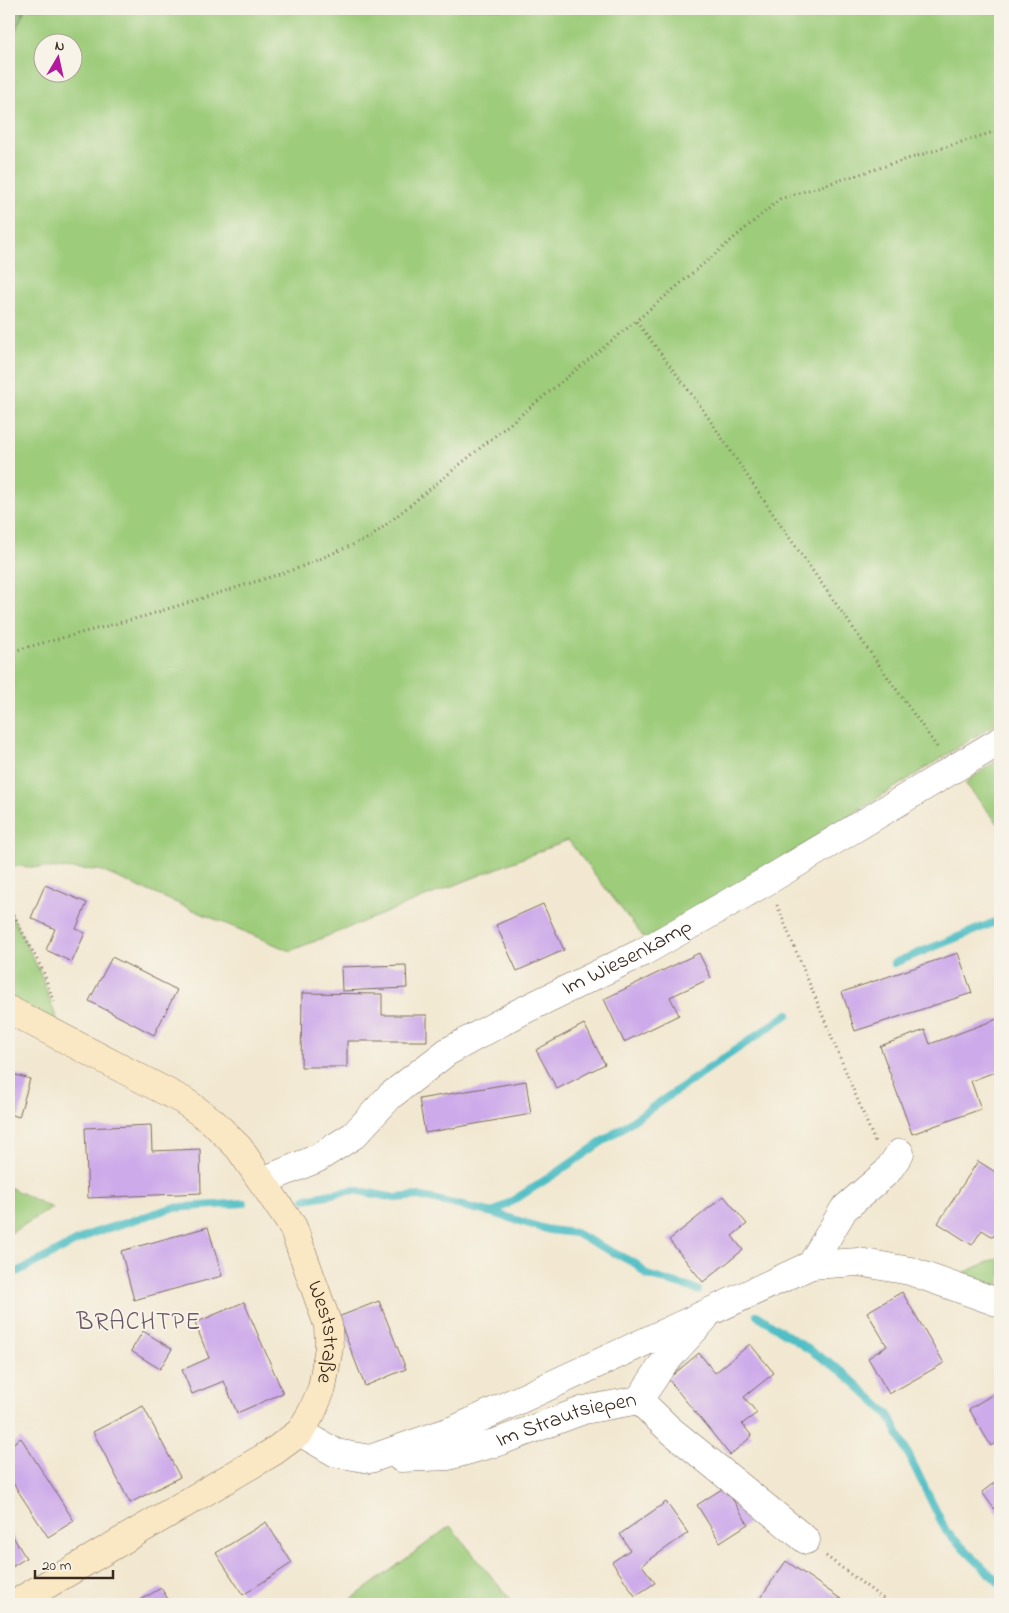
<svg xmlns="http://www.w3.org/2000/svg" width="1009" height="1613" font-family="'Indie Flower',sans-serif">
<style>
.green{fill:#9dcc7a;stroke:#6c7b4c;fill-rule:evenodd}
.forest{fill:#7eb06a;stroke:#5c6d44}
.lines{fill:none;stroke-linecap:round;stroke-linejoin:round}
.stream{stroke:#4fbec5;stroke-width:8}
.building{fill:#cdaaea}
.street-casing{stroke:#7b6c5d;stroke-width:29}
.secondary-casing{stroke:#7b6c5d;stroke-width:29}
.path{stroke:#7b6c5d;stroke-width:3;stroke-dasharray:1 4;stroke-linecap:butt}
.street{stroke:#fff;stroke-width:28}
.secondary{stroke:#fae7c3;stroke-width:28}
.labels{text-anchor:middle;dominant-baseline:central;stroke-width:4;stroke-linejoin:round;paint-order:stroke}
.street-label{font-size:22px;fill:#3b2a1e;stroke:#f7f3e8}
.quarter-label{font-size:25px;letter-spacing:1px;fill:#6e5765;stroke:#f7f3e8}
</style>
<rect width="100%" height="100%" fill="#f7f3e8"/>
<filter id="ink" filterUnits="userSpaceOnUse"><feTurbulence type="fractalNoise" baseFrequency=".02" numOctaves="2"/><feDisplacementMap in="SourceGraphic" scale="10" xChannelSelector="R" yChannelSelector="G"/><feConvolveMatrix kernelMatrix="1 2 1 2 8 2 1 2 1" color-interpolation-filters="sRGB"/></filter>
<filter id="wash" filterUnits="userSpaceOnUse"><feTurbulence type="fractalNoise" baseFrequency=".0096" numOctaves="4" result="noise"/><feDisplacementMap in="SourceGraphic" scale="20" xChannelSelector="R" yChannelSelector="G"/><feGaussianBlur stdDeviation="1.12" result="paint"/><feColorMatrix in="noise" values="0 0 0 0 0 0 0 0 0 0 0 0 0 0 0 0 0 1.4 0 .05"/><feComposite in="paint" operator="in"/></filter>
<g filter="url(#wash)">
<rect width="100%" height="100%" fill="#f2e8d1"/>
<g class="green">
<path d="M25,9h975v712l-352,222 -80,-103 -278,111 -191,-81 -90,-4v-821zM42,42h30v30h-30z"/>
<path d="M1000,758v68l-35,-43z"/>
<path d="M9,910l31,62 20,56 -51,-27z"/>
<path d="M9,1187l43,21 -43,26z"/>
<path d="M1000,1257v42l-51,-20z"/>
<path d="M450,1526l64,78h-169z"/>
</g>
<path class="forest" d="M9,9h16l-16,36z"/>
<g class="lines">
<g class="stream">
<path d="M894,963l106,-43"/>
<path d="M305,1199l49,-9 41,8 23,-2 75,17 56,17 26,3 61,31 11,11 51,15"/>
<path d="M493,1213l65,-41 230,-158"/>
<path d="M9,1276l84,-43 79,-25 72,-5"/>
<path d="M757,1315l86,57 46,43 57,116 54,53"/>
</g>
</g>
<g id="blocks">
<g class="building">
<path d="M45,885l42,18 -11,26 9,4 -13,29 -26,-12 9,-21 -24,-11z"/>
<path d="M543,904l21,46 -47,21 -21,-46z"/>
<path d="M699,953l12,25 -41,19 9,18 -55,27 -20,-43z"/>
<path d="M958,953l14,40 -117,38 -13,-39z"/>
<path d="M112,957l65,33 -23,45 -65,-34z"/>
<path d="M406,965l1,23 -65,3 -1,-24z"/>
<path d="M302,993l80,1v21h45v26h-80v26h-46z"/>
<path d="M1000,1018v52l-29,11 10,28 -69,25 -32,-88 45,-16 5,14z"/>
<path d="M584,1024l21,40 -48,25 -21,-39z"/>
<path d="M9,1073l21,6 -11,38 -10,-3z"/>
<path d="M526,1081l5,33 -106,19 -6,-34z"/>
<path d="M151,1125l1,26 48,-2 1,44 -113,5 -3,-70z"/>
<path d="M978,1161l22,14v50l-7,12 -11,-7 -10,15 -34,-22z"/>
<path d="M724,1196l23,28 -15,12 11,14 -40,32 -34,-42z"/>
<path d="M208,1227l14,49 -88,24 -13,-49z"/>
<path d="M902,1292l42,71 -55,31 -21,-36 19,-12 -20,-34z"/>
<path d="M379,1301l27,68 -41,17 -27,-69z"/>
<path d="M244,1302l39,91 -46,20 -13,-32 -32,13 -10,-24 27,-12 -14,-35z"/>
<path d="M143,1331l29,18 -12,20 -29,-18z"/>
<path d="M750,1344l24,29 -30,24 13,16 -15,11 10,12 -22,19 -62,-76 31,-26 16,20z"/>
<path d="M1000,1390v50l-9,6 -22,-37z"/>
<path d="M143,1406l37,71 -50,26 -37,-71z"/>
<path d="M21,1438l53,83 -26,16 -39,-60v-31z"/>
<path d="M999,1479l1,1v37l-18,-25z"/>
<path d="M725,1487l23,37 -28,18 -23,-37z"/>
<path d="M666,1502l22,31 -46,32 13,18 -20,13 -23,-34 18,-12 -10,-16z"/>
<path d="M266,1522l26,41 -49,32 -27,-42z"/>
<path d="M9,1530l17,28 -17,11z"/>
<path d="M786,1561l62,43h-92z"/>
<path d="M161,1588l10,16h-37z"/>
</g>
</g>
</g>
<g filter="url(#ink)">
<use href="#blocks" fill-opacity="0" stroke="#7b6c5d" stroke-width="1"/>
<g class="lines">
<defs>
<g id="street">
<path id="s1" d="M263,1181l55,-23 36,-23 36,-39 57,-44 73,-40 123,-60 124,-71 233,-140"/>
<path d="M811,1265l48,-3 51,9 90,32"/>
<path d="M639,1400l29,28 138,112"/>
<path d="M639,1400l24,-36 41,-45"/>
<path d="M300,1432l36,21 34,6 86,-30 355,-164 33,-56 43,-37 13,-19"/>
<path id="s2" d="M401,1458l47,-2 50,-14 86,-32 55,-10"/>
</g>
<g id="secondary">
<path id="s3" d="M9,1010l175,91 28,20 27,27 54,79 35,98 1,22 -7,41 -10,24 -12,20 -27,20 -259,152"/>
</g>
</defs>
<use href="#street" class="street-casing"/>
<use href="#secondary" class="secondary-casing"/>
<g class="path">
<path d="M9,652l136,-36 151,-47 75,-32 265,-216"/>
<path d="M937,747l-158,-224 -80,-119 -63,-83 144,-122 220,-69"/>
<path d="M777,905l98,237"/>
<path d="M9,906l34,65 11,31"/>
<path d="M826,1556l64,48"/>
</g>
<use href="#street" class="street"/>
<use href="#secondary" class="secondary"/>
</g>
</g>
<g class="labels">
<g class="street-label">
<text stroke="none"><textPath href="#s1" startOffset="431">Im Wiesenkamp</textPath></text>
<text stroke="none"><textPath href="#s3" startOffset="476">Weststraße</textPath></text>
<text stroke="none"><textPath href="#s2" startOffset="171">Im Strautsiepen</textPath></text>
</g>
<g class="quarter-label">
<text x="139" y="1323">BRACHTPE</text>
</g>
</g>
<rect width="1009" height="1613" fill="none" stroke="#f7f3e8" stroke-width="30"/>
<g transform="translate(58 58) rotate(9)"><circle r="24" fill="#f7f3e8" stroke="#aca397"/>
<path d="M0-4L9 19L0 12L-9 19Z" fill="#b5179e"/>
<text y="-8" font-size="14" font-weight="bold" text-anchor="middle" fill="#3b2a1e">N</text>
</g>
<path d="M35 1570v8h78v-8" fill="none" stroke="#3b2a1e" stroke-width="2.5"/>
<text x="42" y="1570" font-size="15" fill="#3b2a1e" stroke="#f7f3e8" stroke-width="4" paint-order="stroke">20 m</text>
</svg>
